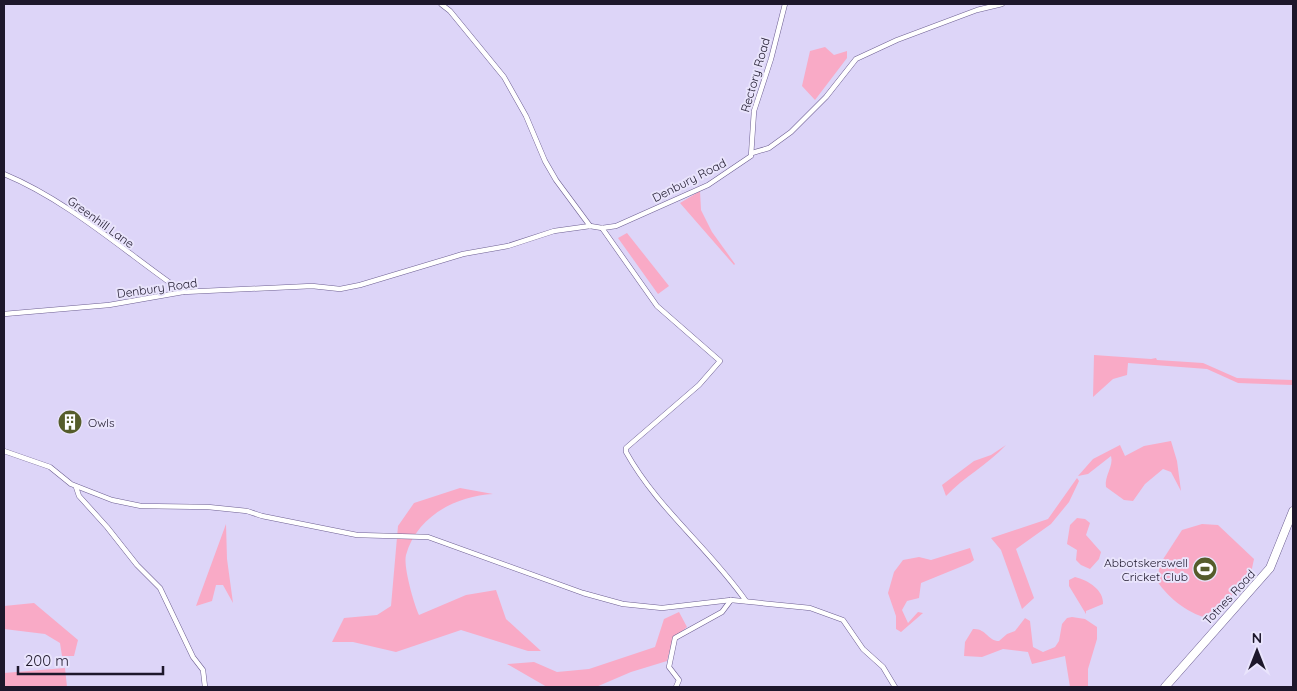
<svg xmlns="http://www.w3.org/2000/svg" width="1297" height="691" font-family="Quicksand,sans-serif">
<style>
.green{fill:#f9aac6}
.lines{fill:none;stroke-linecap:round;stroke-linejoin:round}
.street-casing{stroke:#6d5f92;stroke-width:5.5}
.primary-casing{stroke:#6d5f92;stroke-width:9}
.street{stroke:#fff;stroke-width:4.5}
.primary{stroke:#fff;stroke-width:8}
.labels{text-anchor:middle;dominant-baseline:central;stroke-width:4;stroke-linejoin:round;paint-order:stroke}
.street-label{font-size:12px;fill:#1d172b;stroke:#e9e4fc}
.poi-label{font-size:12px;fill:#1d172b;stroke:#e9e4fc;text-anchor:start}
</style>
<rect width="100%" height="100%" fill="#ddd5f8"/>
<g class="green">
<path d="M825,47l9,8 13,-4v7l-32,42 -13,-14 8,-35z"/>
<path d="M700,191l1,19 11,22 23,32 -1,1 -54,-62z"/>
<path d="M627,233l42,53 -11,8 -40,-56z"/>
<path d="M1094,355l57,4 5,-1 1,2 46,3 34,15 56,2v5l-55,-2 -31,-14 -79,-6 -1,12 -14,4 -20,18z"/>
<path d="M1171,441l6,20 4,30 -10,-19 -8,-3 -18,15 -12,17 -9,-1 -18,-13c-2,-11 8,-21 5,-31l-23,18 -10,2 15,-17 27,-14 5,11 19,-10z"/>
<path d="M1006,445c-19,20 -42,32 -60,51l-4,-11 32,-24 17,-6z"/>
<path d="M1077,478l2,3 -10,21 -18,22 -35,25 18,49 -12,11 -21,-59 -10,-12 57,-19z"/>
<path d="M460,488l33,6c-37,2 -76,22 -87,61 -3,11 8,49 13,60l47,-20 30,-5 10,29 35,32h-13l-67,-21 -65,22 -43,-10h-21l12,-24 33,-3 14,-9 7,-80 16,-23z"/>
<path d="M1077,518l8,1 5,4 -4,12 15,17 -2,7 -9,10 -9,-4 -5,-5 1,-10 -10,-6 3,-19z"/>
<path d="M226,524l1,35 6,44 -10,-18h-7l-4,16 -16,5z"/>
<path d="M1202,524l16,1 36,34 -3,14 -40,46c-21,-4 -42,-20 -54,-38l3,-17 22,-34z"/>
<path d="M970,548l4,12 -4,3 -49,20 -2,15 -12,3 -5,9 6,13 10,-11 5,1 -22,19 -5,-3v-13l-8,-23 6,-21 9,-12 16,-3 12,3z"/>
<path d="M1075,577c13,3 29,13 28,27l-17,7v3l-17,-28v-6z"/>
<path d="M34,603l44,37 -4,16h-12l-2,-13 -15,-9 -41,-5v-23z"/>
<path d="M679,612l8,15 -14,12 -6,22 -36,11 -35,15h-49l-40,-23 27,-2 23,10 32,-3 66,-22 9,-28z"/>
<path d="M1072,617l13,2 12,8v12l-9,30v18h-18l-5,-31 -33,8 -4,-12 -25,-3 -21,8 -18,-1 1,-14 8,-13c13,-1 15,12 26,12l8,-7 8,-3 10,-13 5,3 3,26 10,5 12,-5 4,-6 3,-17 5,-6z"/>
<path d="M65,668l2,19h-63v-14z"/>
</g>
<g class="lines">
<defs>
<g id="street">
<path d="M441,4l9,7 54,66 22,39 19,45 11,19 34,46"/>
<path d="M752,153l17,-5 22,-16 35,-35 30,-38 41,-19 80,-30 25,-6"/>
<path d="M4,174c65,27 121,78 179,118"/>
<path d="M602,228l55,78 63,55 -21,24 -73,63v4c31,56 83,96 120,149"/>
<path d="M4,314l105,-9 74,-13 129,-6 28,3 20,-4 103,-31 45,-8 46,-15 36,-5 12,2 14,-2 92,-41 43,-29 3,-45 17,-52 14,-55"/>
<path d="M4,451l46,16 21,17 41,16 29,6 67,1 39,4 15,5 95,19 71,2 155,56 40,11 39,4 69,-8 79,8 33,12 20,29 20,18 12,20"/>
<path d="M76,487l3,9 28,31 30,38 23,23 33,69 10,13 2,17"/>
<path d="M676,687l3,-7 -10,-13 6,-29 47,-26 9,-12"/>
</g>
<path id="primary" d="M1165,687l105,-119 23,-57"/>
</defs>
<use href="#street" class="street-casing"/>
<use href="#primary" class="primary-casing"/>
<use href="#street" class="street"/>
<use href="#primary" class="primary"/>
</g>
<defs>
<symbol id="building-disc" viewBox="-11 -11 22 22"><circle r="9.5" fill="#555c2b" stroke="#e9e4fc"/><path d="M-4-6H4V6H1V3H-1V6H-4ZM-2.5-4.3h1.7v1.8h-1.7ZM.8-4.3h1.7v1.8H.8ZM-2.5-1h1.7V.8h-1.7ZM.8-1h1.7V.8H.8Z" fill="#fff"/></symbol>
<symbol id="stadium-disc" viewBox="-11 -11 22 22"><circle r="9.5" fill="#555c2b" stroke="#e9e4fc"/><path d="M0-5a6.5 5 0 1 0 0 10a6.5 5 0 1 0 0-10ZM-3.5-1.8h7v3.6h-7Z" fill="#fff"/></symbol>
</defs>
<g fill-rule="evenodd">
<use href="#building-disc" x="56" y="408" width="28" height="28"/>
<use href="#stadium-disc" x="1191" y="555" width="28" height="28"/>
</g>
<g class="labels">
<g class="street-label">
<text transform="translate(755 75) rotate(-74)">Rectory Road</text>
<text transform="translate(689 180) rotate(-27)">Denbury Road</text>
<text transform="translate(101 222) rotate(36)">Greenhill Lane</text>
<text transform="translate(157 288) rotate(-8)">Denbury Road</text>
<text transform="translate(1229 597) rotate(-47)">Totnes Road</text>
</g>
<g class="poi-label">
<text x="88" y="422">Owls</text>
<text x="1188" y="562" text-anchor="end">Abbotskerswell<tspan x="1188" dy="14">Cricket Club</tspan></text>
</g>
</g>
<rect width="1297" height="691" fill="none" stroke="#1d172b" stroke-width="10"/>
<g transform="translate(1257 651)" stroke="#e9e4fc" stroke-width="4" paint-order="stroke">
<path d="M0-4L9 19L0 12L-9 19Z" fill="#1d172b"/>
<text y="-8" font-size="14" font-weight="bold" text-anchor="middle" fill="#1d172b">N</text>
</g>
<path d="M18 666v8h145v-8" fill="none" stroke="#1d172b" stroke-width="2.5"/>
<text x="25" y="666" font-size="15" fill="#1d172b" stroke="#e9e4fc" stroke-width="4" paint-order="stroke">200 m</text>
</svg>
